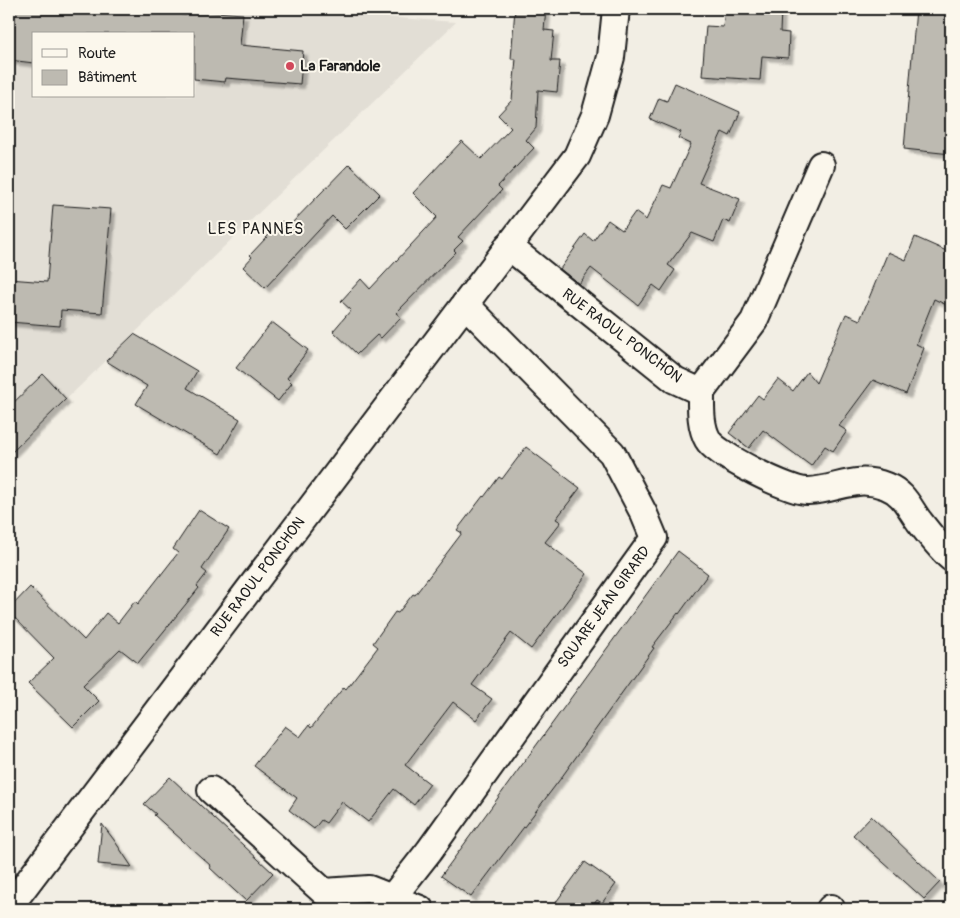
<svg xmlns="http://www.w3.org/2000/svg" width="960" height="918" font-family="Pangolin,sans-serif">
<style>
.built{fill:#e2ded5;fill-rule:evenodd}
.building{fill:#bdbab1;stroke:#1c1c1c;filter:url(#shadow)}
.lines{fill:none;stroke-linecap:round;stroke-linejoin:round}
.street-casing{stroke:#1c1c1c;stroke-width:30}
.street{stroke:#fbf7ec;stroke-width:26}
.poi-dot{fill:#d1495b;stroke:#fbf7ec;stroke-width:2}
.labels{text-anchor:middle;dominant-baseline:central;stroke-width:4;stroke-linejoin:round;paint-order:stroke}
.poi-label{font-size:15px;font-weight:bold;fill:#1c1c1c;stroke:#fbf7ec;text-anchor:start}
.street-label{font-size:15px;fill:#1c1c1c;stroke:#fbf7ec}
.neighbourhood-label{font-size:16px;letter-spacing:1px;fill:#1c1c1c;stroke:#fbf7ec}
</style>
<defs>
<filter id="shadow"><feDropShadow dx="4.5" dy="4.5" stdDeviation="1" flood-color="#0004"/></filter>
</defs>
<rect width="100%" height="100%" fill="#f2eee4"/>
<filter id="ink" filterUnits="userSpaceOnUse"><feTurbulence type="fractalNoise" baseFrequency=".02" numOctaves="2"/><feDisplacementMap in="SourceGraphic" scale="10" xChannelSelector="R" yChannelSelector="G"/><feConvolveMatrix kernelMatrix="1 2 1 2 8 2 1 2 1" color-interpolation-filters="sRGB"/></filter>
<g filter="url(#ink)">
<path class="built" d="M9,9h257l190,13 -439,425 -8,4zM34,34h160v62h-160z"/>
<g class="building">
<path d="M9,9h100l77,6 1,-5 56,4 -3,31 63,6 -3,33 -74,-6 -1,4 -31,-3v-45h-160v29l-25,-3z"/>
<path d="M515,9h31l-2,21 10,1 -3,30h9l-3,31 -19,-2 -2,38 -10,12 8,8 -36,38 4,4 -44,47 5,4 -9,9 2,2 -60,61 5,4 -20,21 -4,-3 -20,19 -24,-23 18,-21 -10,-9 20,-22 9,10 67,-72 -24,-24 49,-52 19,18 30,-31 -13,-13 14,-15 4,-41h-5z"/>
<path d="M725,9h56l-1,23 9,1 -1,25 -26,-2 -2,24 -58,-4 4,-50 17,1z"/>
<path d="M916,9h35v145l-47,-5z"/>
<path d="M675,83l65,29 -10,24 -8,-4 -23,51 41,16 -10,24 -7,-3 -9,22 -22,-9 -24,32 7,5 -14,21 -8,-6 -15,20 -47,-37 -12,16 -19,-15 25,-35 8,7 15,-21 14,10 13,-18 11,8 17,-35 8,3 20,-44 -13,-6 3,-6 -31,-13 9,-21 8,3z"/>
<path d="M349,164l31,30 -35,35 -13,-13 -67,72 -22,-21 9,-10 -2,-2 32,-34 6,6z"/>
<path d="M53,205l58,4 -9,104 -41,-3 -1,16 -51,-4v-43l38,3z"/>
<path d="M915,237l36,16v54l-17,-8 -18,45 8,4 -18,46 -33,-14 -34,46 8,5 -14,20 -8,-5 -14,20 -48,-36 -14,18 -20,-15 29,-38 5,4 15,-20 15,12 14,-19 9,11 30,-69 14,6 28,-68 18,8z"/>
<path d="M272,322l36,28 -21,28 5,5 -14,18 -42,-33z"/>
<path d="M134,334l63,37 -10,17 53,31 -20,35 -84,-50 11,-18 -41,-25z"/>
<path d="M43,374l23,25 -57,56v-48z"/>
<path d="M526,447l54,41 -24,31 5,3 -16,20 42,32 -56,75 -20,-16 -22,29 -17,23 20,14 -16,21 -23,-18 -48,63 25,19 -16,21 -20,-16 -26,33 -26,-20 -16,21 -5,-3 -7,9 -25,-19 8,-12 -43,-32 31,-40 15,11 9,-12 2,3 33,-41 2,2 32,-42 -5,-4 22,-31 3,1 15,-19 2,1 47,-62 -5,-3 26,-34 1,1 15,-20 3,2z"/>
<path d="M199,510l30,19 -27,40 5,4 -10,13 2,2 -61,75 -18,-14 -37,36 16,16 -26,26 -45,-44 26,-25 -45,-46v-3l21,-22 54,53 22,-27 12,10 17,-22 3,3 40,-51 -5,-4z"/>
<path d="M678,551l30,23 -29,40 -1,-1 -26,34 2,1 -93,130 -90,119 -30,-21z"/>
<path d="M170,777l103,96 -27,28 -36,-33 1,-2 -57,-51 2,-1 -12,-10z"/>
<path d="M871,816l69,66 -16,17 -71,-64z"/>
<path d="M102,824l12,16 18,27 -34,-3z"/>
<path d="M585,862l31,22 -14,19 -5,-3 -7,9h-39z"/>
</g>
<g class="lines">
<defs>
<g id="street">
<path d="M508,246l167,134 26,12"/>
<path d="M701,392c0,16 -1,34 7,48 8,15 83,52 100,51 30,-1 47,-17 78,-5 18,7 22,20 33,35 10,13 20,26 32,37"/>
<path d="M701,392l53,-71 67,-156"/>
<path d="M211,790l113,102 45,-3 51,20"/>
<path d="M392,898l37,-47 225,-313 -10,-24 -32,-61 -147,-149"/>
<path d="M9,907l568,-751 18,-41 16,-58 5,-48"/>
<path d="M830,909l1,-1"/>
</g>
</defs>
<use href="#street" class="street-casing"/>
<use href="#street" class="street"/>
</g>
</g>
<circle class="poi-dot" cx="290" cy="66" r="5"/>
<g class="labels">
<g class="poi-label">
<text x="300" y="66">La Farandole</text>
</g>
<g class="street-label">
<text transform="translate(622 336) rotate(37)">RUE RAOUL PONCHON</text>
<text transform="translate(258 577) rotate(-53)">RUE RAOUL PONCHON</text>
<text transform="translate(604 607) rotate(-54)">SQUARE JEAN GIRARD</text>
</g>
<g class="neighbourhood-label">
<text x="256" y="229">LES PANNES</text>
</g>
</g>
<rect width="960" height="918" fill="none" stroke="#fbf7ec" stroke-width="30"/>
<rect x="15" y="15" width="930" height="888" fill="none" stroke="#1c1c1c" stroke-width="2" filter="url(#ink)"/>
<rect x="32" y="32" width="162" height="65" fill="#fbf7ec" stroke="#a29f99"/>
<rect x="42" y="49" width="25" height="8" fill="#fbf7ec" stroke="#a29f99"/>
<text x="78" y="58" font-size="15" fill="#1c1c1c">Route</text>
<rect x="42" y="70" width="25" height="15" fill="#bdbab1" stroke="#a29f99"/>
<text x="78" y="82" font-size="15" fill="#1c1c1c">Bâtiment</text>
</svg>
